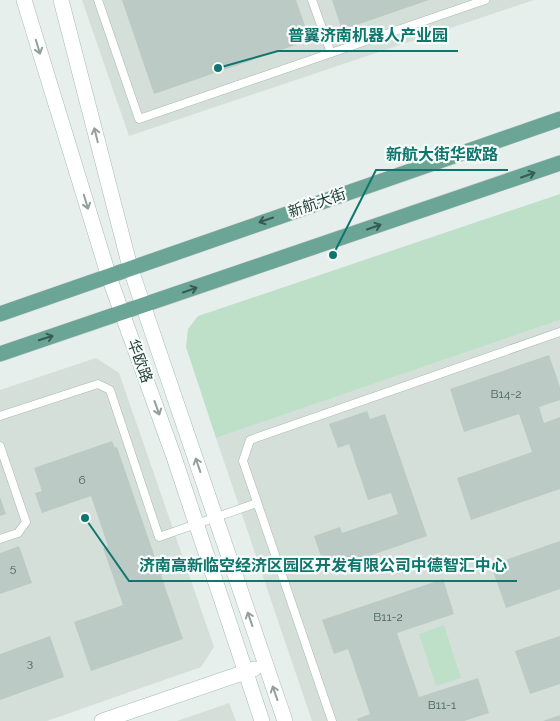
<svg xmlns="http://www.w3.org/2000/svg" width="560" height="721" font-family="Raleway,'Noto Sans SC',sans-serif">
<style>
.built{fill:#d4dfda}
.green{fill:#bfe0c8}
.building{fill:#bbcac4}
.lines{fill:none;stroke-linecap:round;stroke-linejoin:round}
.lane-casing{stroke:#a8b8b2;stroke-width:9}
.secondary-casing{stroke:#a4bbb3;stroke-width:16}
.primary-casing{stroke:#c2cac8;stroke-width:16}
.lane{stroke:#fff;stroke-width:8}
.secondary{stroke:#fff;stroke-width:15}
.primary{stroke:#6aa596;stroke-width:15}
.oneway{stroke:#92a09c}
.oneway2{stroke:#365b51}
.labels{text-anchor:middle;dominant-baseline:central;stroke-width:4.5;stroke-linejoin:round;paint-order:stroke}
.number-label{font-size:12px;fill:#4a645c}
.street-label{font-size:15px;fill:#24423a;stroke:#f7fbf9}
.leader{fill:none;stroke:#0f766e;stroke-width:2}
.callout-dot{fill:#0f766e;stroke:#f7fbf9;stroke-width:2}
.callout-label{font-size:16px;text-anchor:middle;font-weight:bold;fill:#0f766e;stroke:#f7fbf9;stroke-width:4.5;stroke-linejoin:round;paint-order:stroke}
</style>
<rect width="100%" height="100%" fill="#e6efeb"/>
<g class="built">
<path d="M82,0h452l-405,136z"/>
<path d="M560,320v401h-248l-96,-283z"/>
<path d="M96,358l23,15 95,274 -13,20 -154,54h-47v-331z"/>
<path d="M229,703l7,18h-59z"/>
</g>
<g class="green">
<path d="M560,194v126l-344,118 -30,-91 2,-18 10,-13z"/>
<path d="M444,625l17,53 -25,8 -17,-52z"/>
</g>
<g class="building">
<path d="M122,0h174l14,40 -156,54z"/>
<path d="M332,0h97l-87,30z"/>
<path d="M549,355l11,32v13l-21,7 5,16 16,-6v72l-89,31 -14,-42 75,-26 -13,-38 -55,18 -14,-43z"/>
<path d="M367,411l3,8 15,-5 42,122 -101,35 -12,-35 26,-9 2,6 56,-19 -7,-21 -23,7 -19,-56 -11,4 -9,-24z"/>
<path d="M112,441l3,7 2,-1 66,192 -92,32 -17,-49 49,-17 -20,-57 5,-2 -17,-50 -49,17 -7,-20 7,-2 -8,-23z"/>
<path d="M0,497l6,17 -6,2z"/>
<path d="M560,541v48l-54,19 -15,-43z"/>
<path d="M19,546l13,37 -32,11v-41z"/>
<path d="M443,579l11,35 -57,19 22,64 59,-19 11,35 -25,8h-106l-1,-2 13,-5 -22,-65 -14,5 -12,-34z"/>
<path d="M50,636l14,41 -64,23v-46z"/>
<path d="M560,636v48l-30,10 -15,-43z"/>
<path d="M560,715v6h-17z"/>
</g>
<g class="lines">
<defs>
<g id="lane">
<path d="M98,0l41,119 346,-119"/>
<path d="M312,0l19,53"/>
<path d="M0,416l98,-32 12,6 49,147 98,-34"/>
<path d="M0,446l26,76 -8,11 -18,6"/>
<path d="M332,721l-89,-260 7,-21 310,-108"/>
</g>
<g id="secondary">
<path d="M24,0l85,277 65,180 88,264"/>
<path d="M61,0l69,267 155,454"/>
<path d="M102,721l152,-52"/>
</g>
<g id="primary">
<path d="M0,314l560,-195"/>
<path d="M0,354l560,-191"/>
</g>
</defs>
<use href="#lane" class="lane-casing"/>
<use href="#secondary" class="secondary-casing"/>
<use href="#primary" class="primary-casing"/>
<use href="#lane" class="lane"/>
<use href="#secondary" class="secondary"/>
<use href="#primary" class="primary"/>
</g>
<defs><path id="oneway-shaft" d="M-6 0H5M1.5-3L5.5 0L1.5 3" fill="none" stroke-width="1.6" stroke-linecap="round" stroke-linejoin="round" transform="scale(1.25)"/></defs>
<g class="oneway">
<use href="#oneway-shaft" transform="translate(38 47) rotate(73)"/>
<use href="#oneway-shaft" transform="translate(96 135) rotate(-104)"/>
<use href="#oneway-shaft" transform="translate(86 202) rotate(73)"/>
<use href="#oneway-shaft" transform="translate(157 408) rotate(70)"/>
<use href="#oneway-shaft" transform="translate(198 465) rotate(-109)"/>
<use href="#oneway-shaft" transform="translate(250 619) rotate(-109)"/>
<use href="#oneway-shaft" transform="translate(275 693) rotate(-109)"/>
</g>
<g class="oneway2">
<use href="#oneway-shaft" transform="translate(528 175) rotate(-19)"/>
<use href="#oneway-shaft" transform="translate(266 220) rotate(161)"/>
<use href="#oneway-shaft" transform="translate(374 227) rotate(-19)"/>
<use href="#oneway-shaft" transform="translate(190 290) rotate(-19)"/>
<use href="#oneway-shaft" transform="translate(46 338) rotate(-18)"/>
</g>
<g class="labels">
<g class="number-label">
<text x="506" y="394">B14-2</text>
<text x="82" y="480">6</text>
<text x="13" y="568">5</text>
<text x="388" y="617">B11-2</text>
<text x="30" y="663">3</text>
<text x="442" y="705">B11-1</text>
</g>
<g class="street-label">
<text transform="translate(317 203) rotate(-19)">新航大街</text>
<text transform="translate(140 361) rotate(70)">华欧路</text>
</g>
</g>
<path class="leader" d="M218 68L278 51H458M333 255L376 170H508M85 518L129 581H517"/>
<g class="callout-dot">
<circle cx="218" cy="68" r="5"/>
<circle cx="333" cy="255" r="5"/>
<circle cx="85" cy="518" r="5"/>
</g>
<g class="callout-label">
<text x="368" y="41">普翼济南机器人产业园</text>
<text x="442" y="160">新航大街华欧路</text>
<text x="323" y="571">济南高新临空经济区园区开发有限公司中德智汇中心</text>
</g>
</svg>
